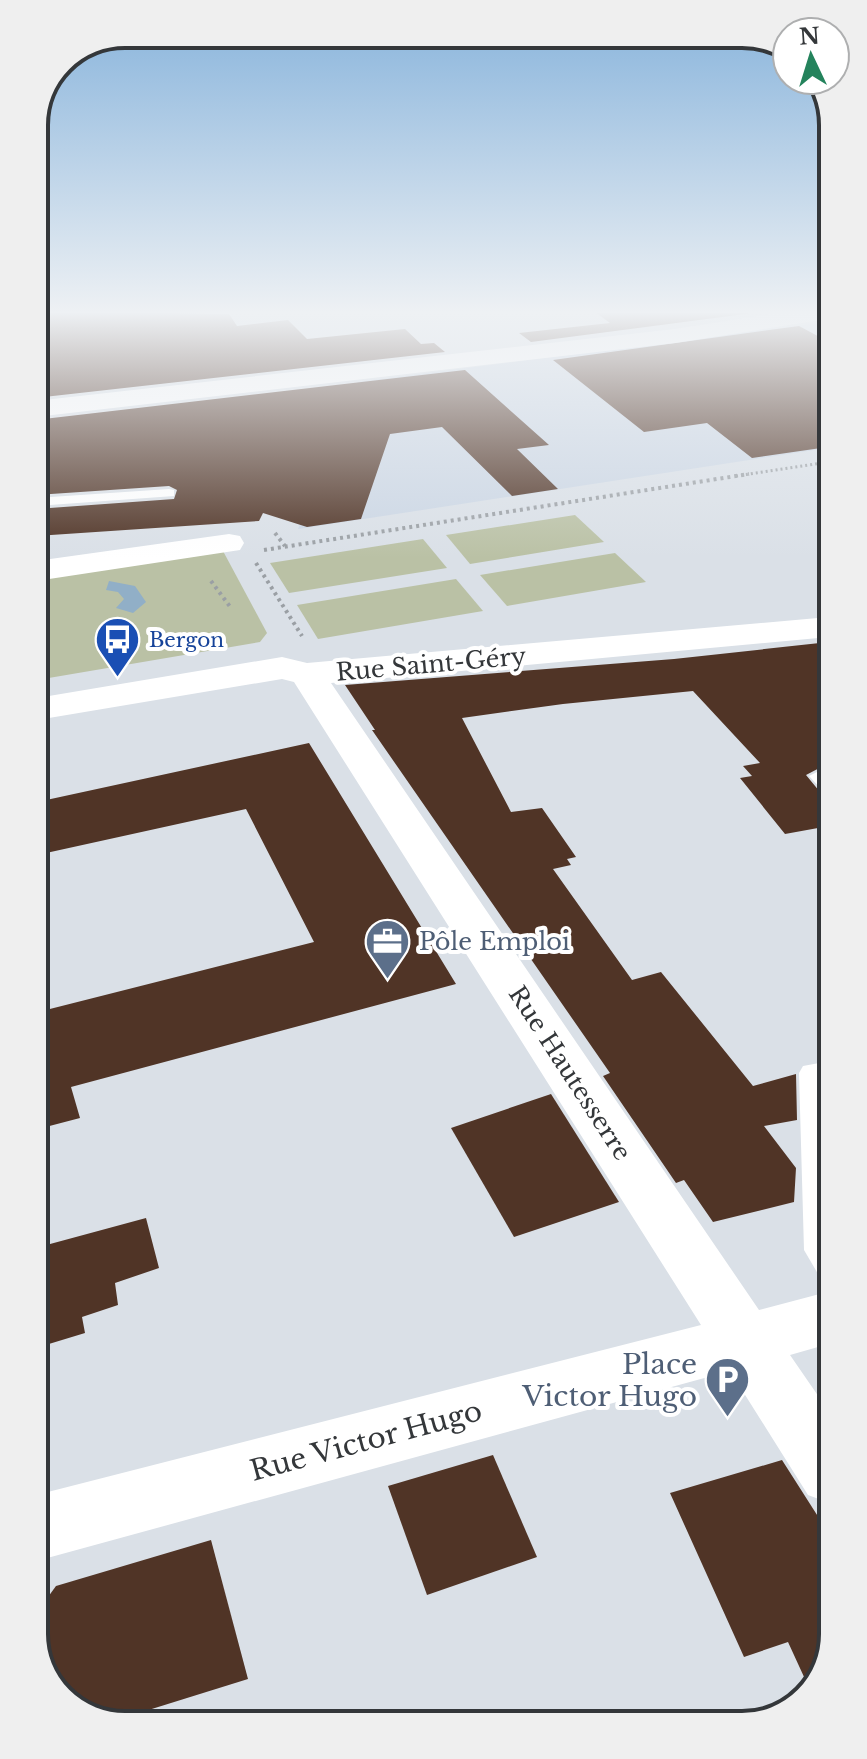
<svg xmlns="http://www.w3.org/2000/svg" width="867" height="1759" font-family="'Libre Baskerville',serif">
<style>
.built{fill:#cbd6e4}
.green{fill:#bac1a5}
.water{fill:#91afc7}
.building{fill:#503426}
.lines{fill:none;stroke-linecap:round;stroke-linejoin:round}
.path-far1{stroke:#9a9fa4;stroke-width:3;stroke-dasharray:2 3;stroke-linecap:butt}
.path{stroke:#9a9fa4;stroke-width:4;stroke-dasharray:3 4;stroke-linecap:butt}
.lane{fill:#fff;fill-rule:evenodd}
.street{fill:#fff;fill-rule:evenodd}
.labels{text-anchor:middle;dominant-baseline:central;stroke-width:8;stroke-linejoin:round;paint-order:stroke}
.far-transit-label{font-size:20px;fill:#164399;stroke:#fff;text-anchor:start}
.street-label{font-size:24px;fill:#34373a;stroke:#fff}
.service-label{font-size:24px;fill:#4e5e75;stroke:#fff;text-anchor:start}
.near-service-label{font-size:28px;fill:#4e5e75;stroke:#fff;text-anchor:end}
.near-street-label{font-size:28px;fill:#34373a;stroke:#fff}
.rim{fill:none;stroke:#34373a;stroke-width:4}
</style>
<rect width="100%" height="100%" fill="#dae0e7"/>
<path class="built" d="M827,322l1,126 -530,81 59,-147z"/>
<g class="green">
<path d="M575,515l29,27 -134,22 -24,-29z"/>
<path d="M423,539l24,29 -158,25 -19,-30z"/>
<path d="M223,551l44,82 -7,9 -223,38 -1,-104z"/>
<path d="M615,553l31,29 -139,24 -27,-31z"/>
<path d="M456,579l27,32 -165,28 -21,-34z"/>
</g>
<path class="water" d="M109,581l26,5 11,16 -13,11 -17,-5 8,-9 -6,-7 -12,-2z"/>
<g class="building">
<path d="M35,311l194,3 8,12 51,-6 19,19 98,-10 16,15 13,-1 11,9 -410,46z"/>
<path d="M594,311h174l-237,31 -12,-9 91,-10z"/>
<path d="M799,326l28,15 1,106 -76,11 -45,-35 -63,9 -91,-72z"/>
<path d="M465,370l84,75 -32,4 41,40 -46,7 -70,-69 -52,7 -29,85 -54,8 -44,-14 -4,8 -223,15v-27l138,-10 3,-9 -8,-4 -133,9 -1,-75z"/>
<path d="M829,642v48l-7,1 7,12v60l-23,12 14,17 9,3v31l-44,8 -45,-56 12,-2 -9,-10 17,-3 -67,-72 -130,13 -101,14 49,94 31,-4 34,49 -9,2 4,6 -18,4 79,111 29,-8 92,114 43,-12 1,46 -33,6 32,42 -2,34 -81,20 -29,-42 -8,3 -73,-107 7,-3 -238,-343h3l-30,-45 329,-26z"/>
<path d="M309,743l147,241 -385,103 9,31 -42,11v-117l276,-70 -68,-133 -209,46v-53z"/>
<path d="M551,1094l68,108 -105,35 -63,-109z"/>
<path d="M146,1218l13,50 -44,15 3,22 -36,12 3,16 -46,14v-100z"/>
<path d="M493,1455l44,102 -110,38 -39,-109z"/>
<path d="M782,1460l51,80v94l-16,51 -7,5 -22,-48 -44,15 -74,-164z"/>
<path d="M211,1540l37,139 -138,43 -40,-16 -25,-33 -4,-34 -1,-31 16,-22z"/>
</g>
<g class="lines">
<path class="path-far1" d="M736,476l92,-14"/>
<g class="path">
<path d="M275,533l10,13"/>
<path d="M264,550l485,-76"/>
<path d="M256,563l46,73"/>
<path d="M211,581l20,27"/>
</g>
<g class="lane">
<path d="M169,489l5,1v6l-138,10v-8z"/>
<path d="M829,766v26l-7,-2 -13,-14z"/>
<path d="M830,1061l1,18 -6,1 6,202 -10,-3 -17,-29 -5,-177 4,-7z"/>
</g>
<g class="street">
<path d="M789,311h38v8l-152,24 -640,74v-16l640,-72z"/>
<path d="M229,534l11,2 4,7 -4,7 -204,31v-20z"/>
<path d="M829,617v20l-498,46 428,627 72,-19 1,52 -42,12 42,61v88l-24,-9 -78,-124 -690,189v-66l661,-169 -407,-643 -12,-3 -245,41v-22l245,-41 25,6z"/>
</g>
</g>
<linearGradient id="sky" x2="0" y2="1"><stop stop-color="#85b2db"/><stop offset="0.56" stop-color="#eef1f4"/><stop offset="1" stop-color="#eef1f4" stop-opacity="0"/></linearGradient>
<rect width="867" height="558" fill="url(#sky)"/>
<defs>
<symbol id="bus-pin" viewBox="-11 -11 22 30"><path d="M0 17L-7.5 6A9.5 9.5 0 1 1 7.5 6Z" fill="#1a4fb4" stroke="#fff"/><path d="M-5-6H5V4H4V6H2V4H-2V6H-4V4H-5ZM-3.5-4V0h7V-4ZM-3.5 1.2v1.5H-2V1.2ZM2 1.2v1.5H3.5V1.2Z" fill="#fff"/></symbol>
<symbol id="office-pin" viewBox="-11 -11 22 30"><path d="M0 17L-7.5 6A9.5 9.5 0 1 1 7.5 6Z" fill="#5c6f8a" stroke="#fff"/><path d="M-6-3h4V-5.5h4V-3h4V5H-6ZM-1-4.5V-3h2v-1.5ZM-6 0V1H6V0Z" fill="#fff"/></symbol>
<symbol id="parking-pin" viewBox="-11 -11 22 30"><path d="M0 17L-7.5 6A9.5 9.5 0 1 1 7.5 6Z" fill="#5c6f8a" stroke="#fff"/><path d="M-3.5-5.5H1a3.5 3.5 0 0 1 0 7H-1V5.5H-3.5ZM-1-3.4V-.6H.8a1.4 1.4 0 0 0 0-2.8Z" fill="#fff"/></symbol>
</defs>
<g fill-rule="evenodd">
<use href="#bus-pin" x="92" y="614" width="51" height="69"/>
<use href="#office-pin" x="362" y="916" width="51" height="69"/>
<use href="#parking-pin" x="702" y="1354" width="51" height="69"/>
</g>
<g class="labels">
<g class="far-transit-label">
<text x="149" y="640">Bergon</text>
</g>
<g class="street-label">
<text transform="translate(431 664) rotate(-5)">Rue Saint-Géry</text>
<text transform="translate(570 1073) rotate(57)">Rue Hautesserre</text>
</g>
<g class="service-label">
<text x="419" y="941">Pôle Emploi</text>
</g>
<g class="near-service-label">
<text x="697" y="1364">Place<tspan x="697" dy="32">Victor Hugo</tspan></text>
</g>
<g class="near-street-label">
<text transform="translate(366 1441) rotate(-15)">Rue Victor Hugo</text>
</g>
</g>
<path d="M0 0H867V1759H0ZM125 48H742A77 77 0 0 1 819 125V1634A77 77 0 0 1 742 1711H125A77 77 0 0 1 48 1634V125A77 77 0 0 1 125 48Z" fill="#efefef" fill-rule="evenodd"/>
<path class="rim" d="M125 48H742A77 77 0 0 1 819 125V1634A77 77 0 0 1 742 1711H125A77 77 0 0 1 48 1634V125A77 77 0 0 1 125 48Z"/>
<g transform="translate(811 56) rotate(356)"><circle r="38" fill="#ffffff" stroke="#aeafb0" stroke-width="2"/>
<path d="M0-6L14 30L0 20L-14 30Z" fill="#24835c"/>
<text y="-12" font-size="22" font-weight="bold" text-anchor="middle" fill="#34373a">N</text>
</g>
</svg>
